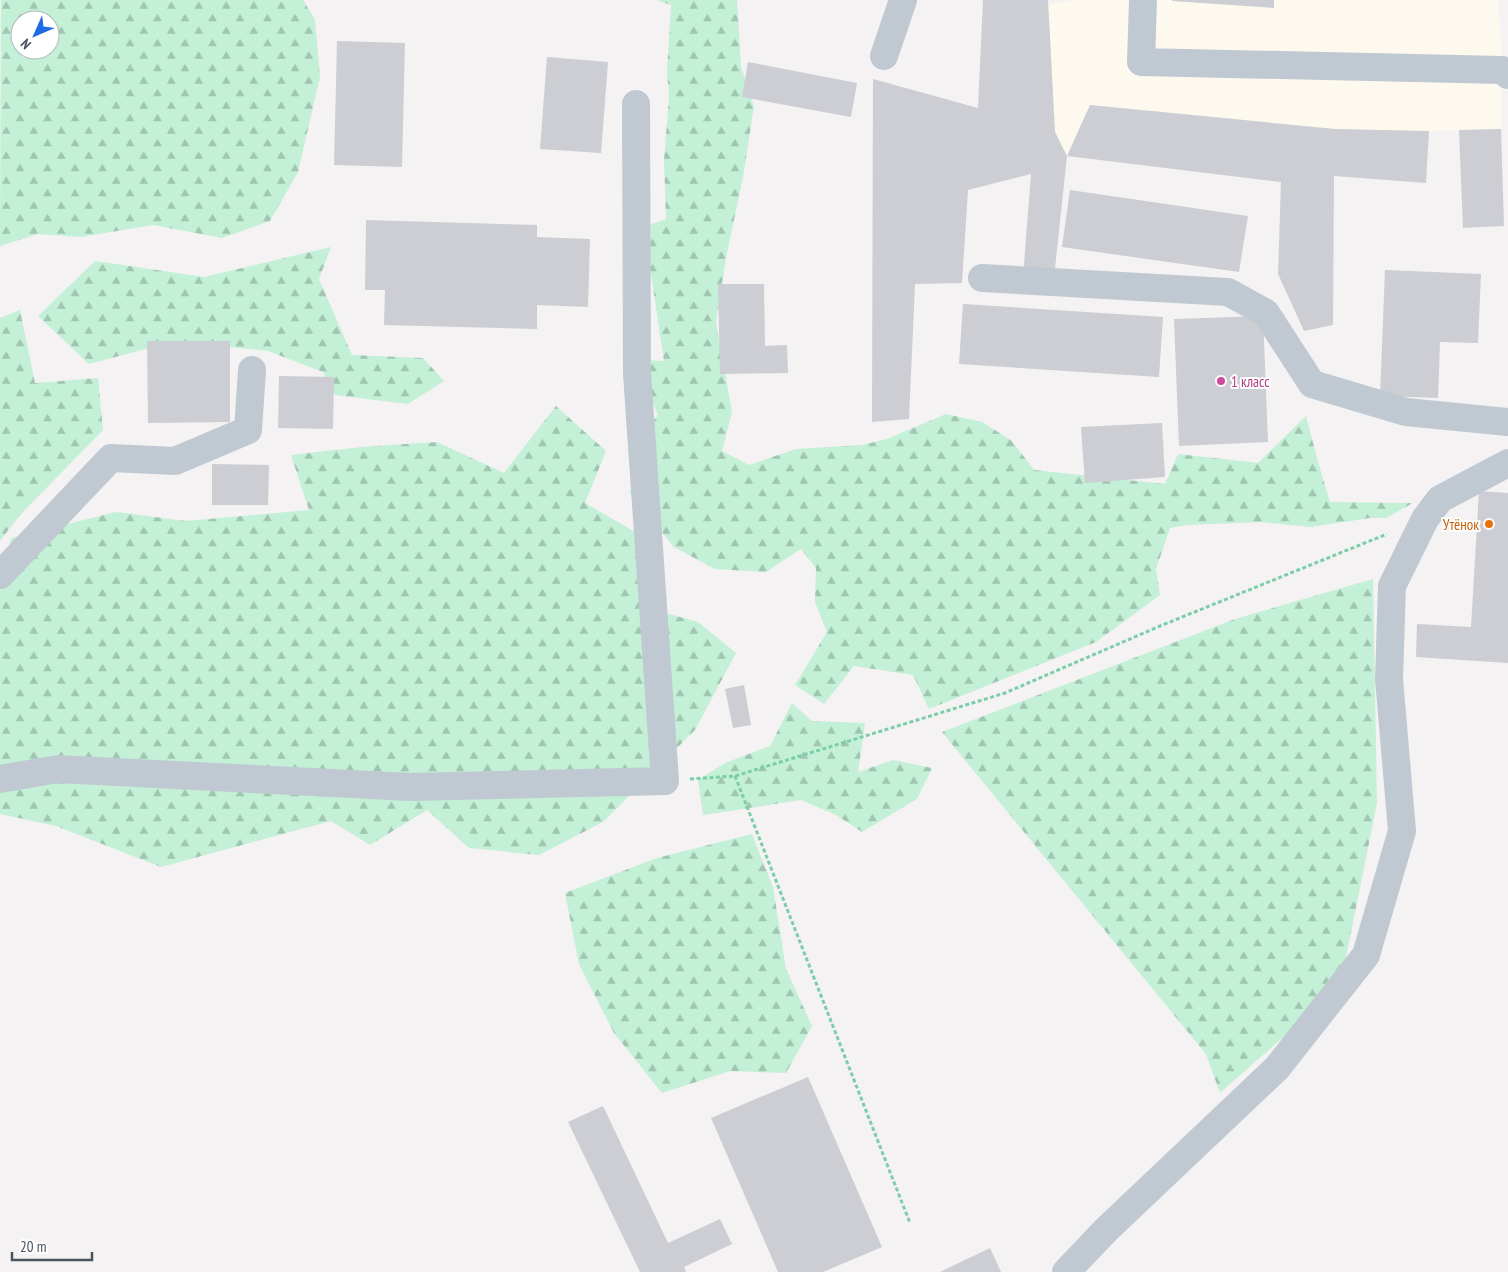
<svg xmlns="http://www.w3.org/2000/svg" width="1508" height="1272" font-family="'PT Sans Narrow',sans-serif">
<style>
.commercial{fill:#fdf9ee}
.forest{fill:url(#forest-firs);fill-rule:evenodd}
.building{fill:#ccced4}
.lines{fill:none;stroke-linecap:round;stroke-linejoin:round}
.path{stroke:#7bcea9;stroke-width:3;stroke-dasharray:4 2.5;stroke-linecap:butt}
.minor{stroke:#c0c9d1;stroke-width:28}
.hotel-dot{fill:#d1479c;stroke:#fff;stroke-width:2}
.food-dot{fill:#e8710a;stroke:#fff;stroke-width:2}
.labels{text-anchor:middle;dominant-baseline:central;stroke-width:4;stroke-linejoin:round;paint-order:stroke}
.hotel-label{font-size:15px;fill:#b23c85;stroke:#fff;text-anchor:start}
.food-label{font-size:15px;fill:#c56008;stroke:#fff;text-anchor:end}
</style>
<defs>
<pattern id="forest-firs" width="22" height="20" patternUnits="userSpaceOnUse" patternTransform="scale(1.25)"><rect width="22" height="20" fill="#c3f0d6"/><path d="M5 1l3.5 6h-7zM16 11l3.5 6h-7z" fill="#a0c5b1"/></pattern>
</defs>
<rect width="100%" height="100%" fill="#f4f2f2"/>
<path class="commercial" d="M1073,0h426l3,70 -1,59 -72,2 -94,-2 -245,-24 -23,51 -12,-24 -7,-128z"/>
<g class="forest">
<path d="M1,0h302l12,20 5,57 -22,95 -28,49 -48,17 -69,-13 -72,12 -43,-3 -38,12zM20,20h30v30h-30z"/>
<path d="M656,0h81l4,67 13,39 -11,71 -17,81 -10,64 16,90 -10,39 27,14 47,-16 66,-4 25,-6 59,-25 36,8 30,19 22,29 131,14 13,-30 80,9 48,-47 12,46 12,40 83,1 -27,15h-16l-59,9 -50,-5 -73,3 -18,3 -14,41 4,26 -64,47 -167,67 -16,-34 -59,-9 -30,38 -29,-19 32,-53 -12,-30 1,-34 -15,-19 -35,23 -51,-3 -41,-22 -45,-55 20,-17 -8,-39 17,-21 -11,-27 -1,-28 18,1 -20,-134 22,-8 -2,-59 5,-63 -2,-26 4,-66z"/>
<path d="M331,247l-12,32 33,76 71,3 21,23 -36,23 -73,-9 -12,-23 -55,-21 -93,-10 -86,23 -51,-48 57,-55 109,16z"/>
<path d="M20,310l15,73 63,-5 5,52 -84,86 -19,25v-223z"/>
<path d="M556,406l50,45 -21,52 76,44 -10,62 47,13 38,31 -41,77 -92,92 -64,33 -70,-7 -42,-38 -57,35 -39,-24 -170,46 -105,-41 -56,-12v-229l11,-47 105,-26 70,9 123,-11 -18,-55 71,-8 75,-5 67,31z"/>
<path d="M1373,579l4,224 -37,184 -120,106 -14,-39 -264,-322 293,-113z"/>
<path d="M792,703l20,18 53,2 -7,49 35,-12 39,8 -15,31 -55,33 -26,-17 -35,-15 -98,15 -5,-35 27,-17 45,-17z"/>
<path d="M752,834l21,53 13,82 26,57 -26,47 -56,-2 -68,22 -48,-60 -35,-69 -14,-71 92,-35z"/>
</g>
<g class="building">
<path d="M983,0h65l7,132 12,24 23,-51 245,24 94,2 -3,52 -92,-7 -1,149 -29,6 -26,-57 3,-92 -214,-26 -13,122 -31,-1 8,-103 -63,16 -6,93 -47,1 -6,135 -37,3 1,-343 105,29z"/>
<path d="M1172,0h102v8l-102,-7z"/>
<path d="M337,41l68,2 -3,124 -68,-2z"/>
<path d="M547,57l61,5 -7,91 -61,-4z"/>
<path d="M748,62l109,21 -6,34 -109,-20z"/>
<path d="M1501,129l3,97 -41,2 -4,-98z"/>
<path d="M1070,190l178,26 -9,56 -177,-25z"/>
<path d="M366,220l171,5v12l53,2 -2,68 -51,-2v24l-153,-4 1,-35h-20z"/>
<path d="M1385,270l96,4 -3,69 -38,-1 -2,56 -58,-2z"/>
<path d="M718,284h46l1,62 22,-1 1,28 -68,1z"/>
<path d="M963,304l200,13 -4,60 -200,-13z"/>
<path d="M1263,316l5,126 -89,4 -5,-127z"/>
<path d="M147,341h83v81l-82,1z"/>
<path d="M279,376l55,1 -1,52 -55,-1z"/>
<path d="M1162,423l3,54 -80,6 -4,-56z"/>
<path d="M212,464l57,1 -1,40h-56z"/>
<path d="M1479,491l29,2v170l-92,-6 1,-33 54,3z"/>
<path d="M744,685l7,40 -18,3 -8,-39z"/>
<path d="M808,1077l74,170 -59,25h-45l-67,-154z"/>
<path d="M603,1106l65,137 52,-24 12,25 -48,23 2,5h-46l-72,-150z"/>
<path d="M990,1248l11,24h-61z"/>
</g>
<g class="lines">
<g class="path">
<path d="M735,776l175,447"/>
<path d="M690,779l45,-3 270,-83 155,-67 227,-92"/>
</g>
<g class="minor">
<path d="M1143,0l-2,62 361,8 6,5"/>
<path d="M884,56l19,-56"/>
<path d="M982,278l246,14 38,21 46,71 94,28 102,10"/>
<path d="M0,575l111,-117 64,3 73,-31 4,-60"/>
<path d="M0,779l58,-10 352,18 255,-6 -28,-408 -1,-269"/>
<path d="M1066,1272l40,-42 171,-162 89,-113 36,-124 -13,-152 3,-93 33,-67 15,-20 68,-36"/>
</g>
</g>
<circle class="hotel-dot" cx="1221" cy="381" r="5"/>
<circle class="food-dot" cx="1489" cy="524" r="5"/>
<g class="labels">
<g class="hotel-label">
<text x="1231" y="381">1 класс</text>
</g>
<g class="food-label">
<text x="1479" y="524">Утёнок</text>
</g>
</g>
<g transform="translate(35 35) rotate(225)"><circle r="24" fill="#ffffff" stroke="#b7bbbf"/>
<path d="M0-4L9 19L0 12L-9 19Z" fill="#1d6be3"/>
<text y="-8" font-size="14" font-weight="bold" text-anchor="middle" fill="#4a5460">N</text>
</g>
<path d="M12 1252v8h80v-8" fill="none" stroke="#4a5460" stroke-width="2.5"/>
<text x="20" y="1252" font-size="15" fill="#4a5460" stroke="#ffffff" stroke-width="4" paint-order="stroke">20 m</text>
</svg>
